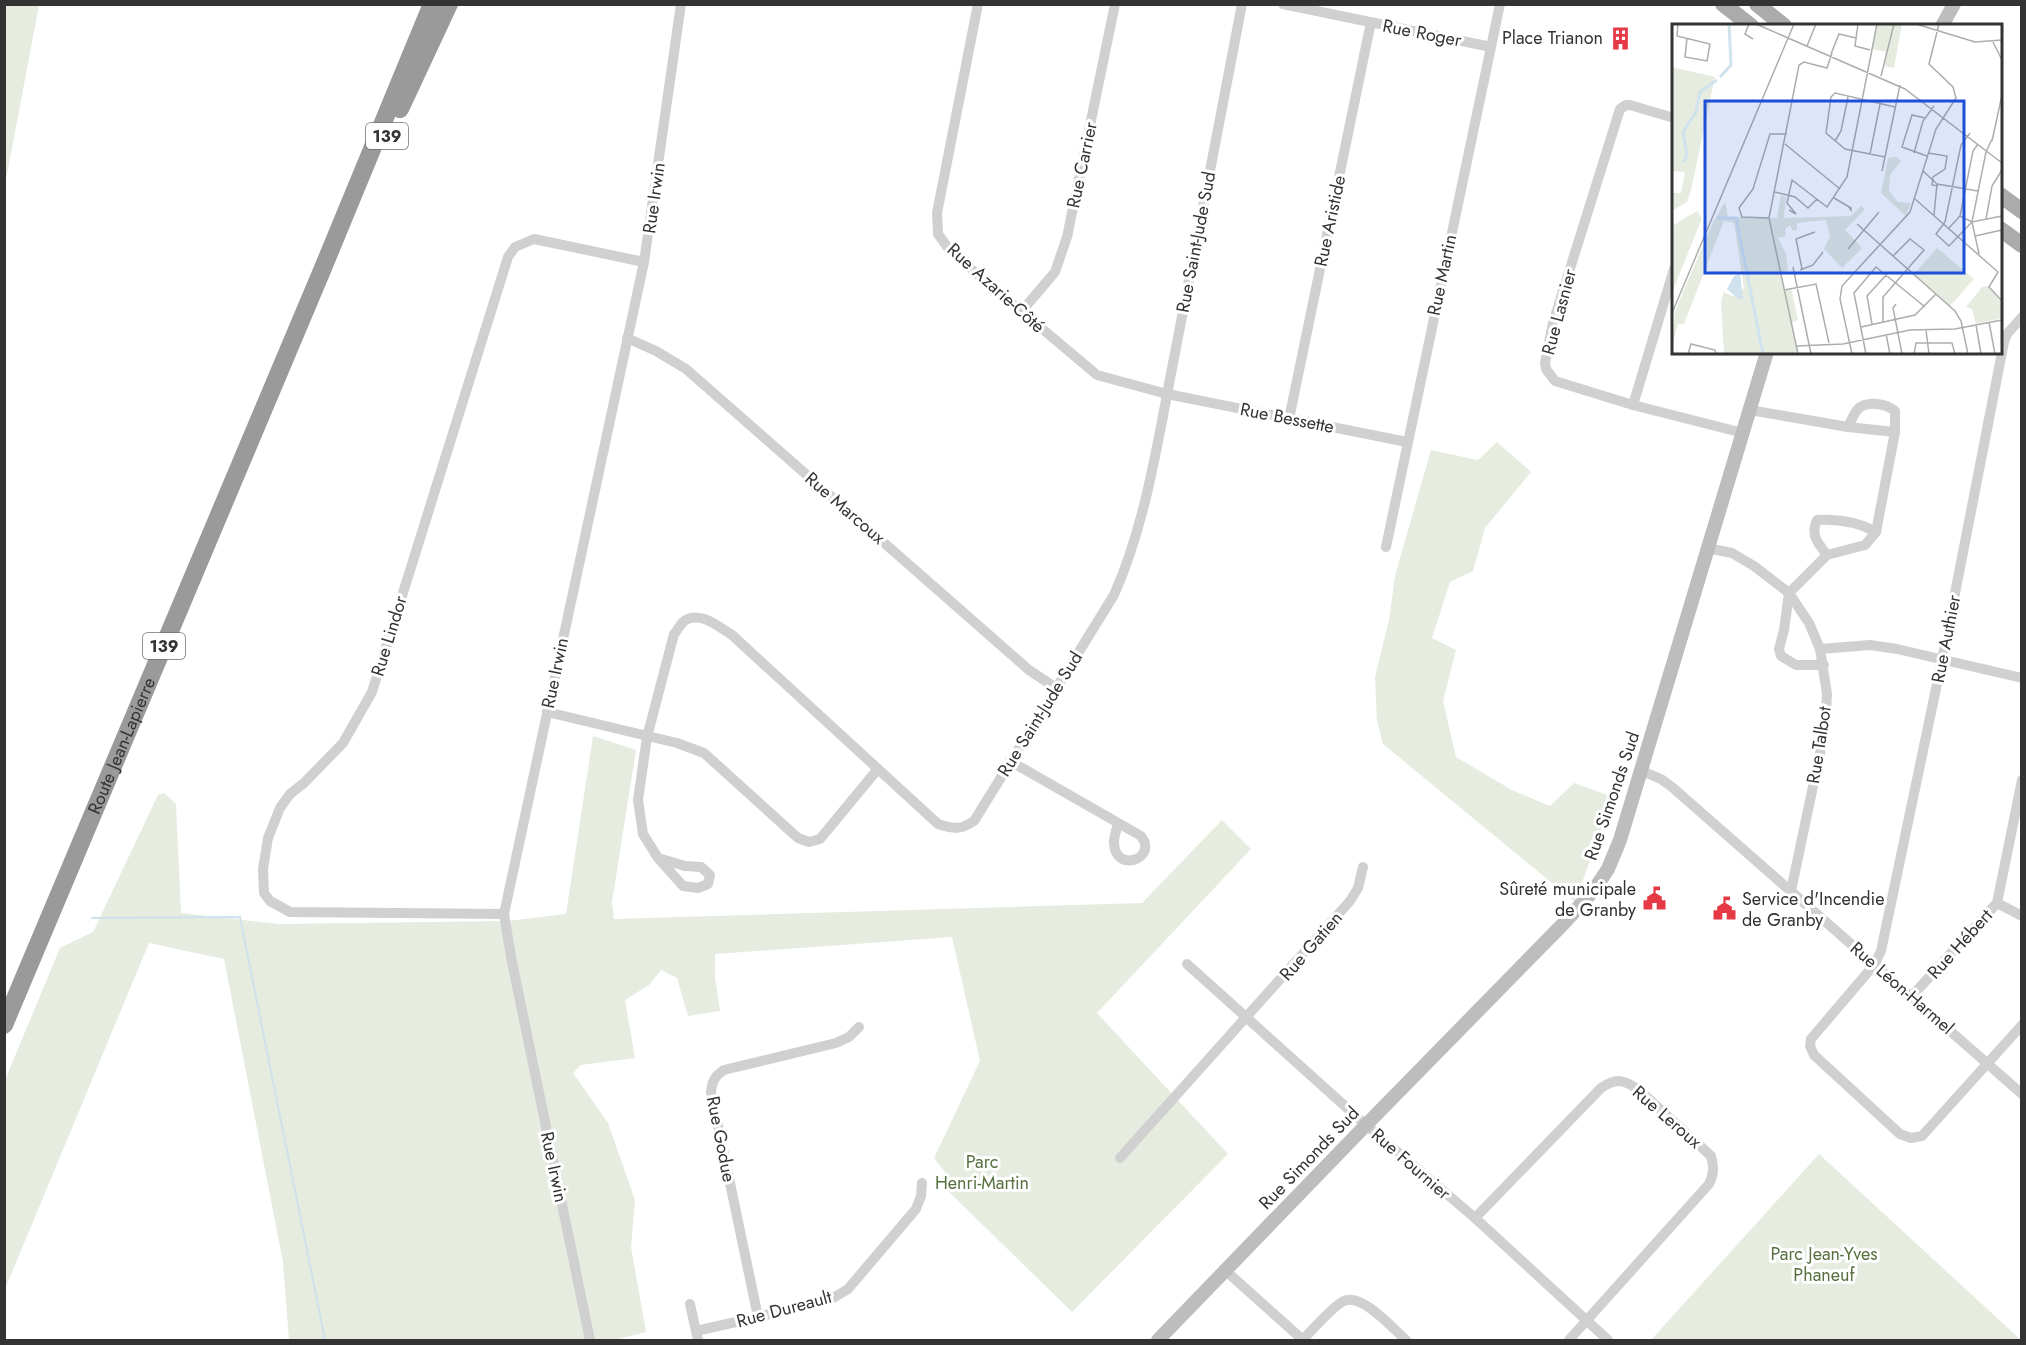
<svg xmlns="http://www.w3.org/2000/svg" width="2026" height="1345" font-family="Jost,sans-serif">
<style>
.green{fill:#e6ecdf}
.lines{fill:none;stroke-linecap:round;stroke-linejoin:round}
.stream{stroke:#cfe2ee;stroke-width:2}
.street{stroke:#d0d0d0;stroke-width:10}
.secondary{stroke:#bdbdbd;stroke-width:14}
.primary{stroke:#ababab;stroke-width:16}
.highway{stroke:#9a9a9a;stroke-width:18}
.labels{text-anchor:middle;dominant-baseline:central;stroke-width:6;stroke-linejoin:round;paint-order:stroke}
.shield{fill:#fff;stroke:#707070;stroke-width:1.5}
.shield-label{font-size:16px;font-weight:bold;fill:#333}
.street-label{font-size:18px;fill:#333;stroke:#fff}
.poi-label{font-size:18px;fill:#333;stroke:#fff;text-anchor:end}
.park-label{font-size:18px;fill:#56703f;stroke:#fff}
.inset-river{fill:none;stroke:#cfe2ee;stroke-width:3}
.inset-road{fill:none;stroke:#adadad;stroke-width:1.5}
.view{fill:#1d4ed8;fill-opacity:0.15;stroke:#1d4ed8;stroke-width:3}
.inset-edge{fill:none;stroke:#333;stroke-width:3}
</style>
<rect width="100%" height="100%" fill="#fff"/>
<g class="green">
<path d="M5,4l34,1 -34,180 -1,-180z"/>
<path d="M1497,442l34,30 -46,56 -12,43 -23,11 -18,56 24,12 -13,51 13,56 56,33 38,16 24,-23 39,14 -38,105 -192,-158 -6,-23 -2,-44 14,-57 6,-44 36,-126 47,10z"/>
<path d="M593,736l43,14 -24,152 2,17 528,-16 80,-83 29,29 -154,164 131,141 -156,158 -127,-124v-16l-11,-14 46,-97 -28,-124 -237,17v23l5,34 -32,5 -11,-38 -16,-8 -12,15 -24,15 10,58 -54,7 -8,8 35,50 27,77 -4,47 15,85 -31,8h-326l-6,-78 -59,-303 -75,-16 -144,346v-209l55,-132 33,-16 65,-137 6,-2 12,11 5,109 98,11 228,-3 59,-7z"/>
<path d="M1819,1154l202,186h-370z"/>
</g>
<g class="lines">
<path class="stream" d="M92,918l148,-1 85,423"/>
<g class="street">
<path d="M978,4l-41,209 1,21 13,18 146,123 70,19 240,48"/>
<path d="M1283,4l208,43"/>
<path d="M1674,118l-44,-13h-4l-6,4 -67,214 -8,40 1,6 9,12 78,24 110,28"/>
<path d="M1021,312l34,-40 12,-35 48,-233"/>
<path d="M2022,317l-15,17 -3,8 -62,318 -61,291 -7,14 -63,74 -1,7 4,9 86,79 11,4 11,-2 100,-111"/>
<path d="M627,338l29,13 30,18 343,301 27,18"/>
<path d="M1633,405l41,-136"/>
<path d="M1750,410l98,17 47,5 -19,100 -11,13 -38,10 -38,38 -5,37 -5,19 2,7 15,9h28"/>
<path d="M1289,419l82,-397"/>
<path d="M1848,427c3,-6 6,-14 10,-18 9,-9 29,-5 37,2v21"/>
<path d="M1386,547l114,-543"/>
<path d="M1707,548l25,5 22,13 35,27 20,30 11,26 7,45 -2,35 -34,162"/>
<path d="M1827,555c-9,-12 -17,-20 -10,-35 21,-1 41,2 59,12"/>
<path d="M1820,649l50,-4 27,4 125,29"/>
<path d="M547,712l130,31 27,10 94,85 11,4 11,-3 57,-69"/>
<path d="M1010,761l131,75c18,23 -27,38 -27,6 0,-6 3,-13 4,-19"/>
<path d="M1642,771l19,8 11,8 350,307"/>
<path d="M658,858l27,8 16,1 9,8 -2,9 -10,4 -15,-2 -25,-28 -15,-24 -5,-34 9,-63 27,-103c3,-3 6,-9 9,-12 15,-13 36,5 49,13l206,189c15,5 23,6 36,-3l140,-226c33,-74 45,-162 61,-242 22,-116 45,-232 67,-349"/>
<path d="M1997,903l25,13"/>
<path d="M504,914l-214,-2 -20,-11 -6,-8 -1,-24 5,-31 12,-30 10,-14 14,-11 39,-40 29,-51 136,-435 7,-10 19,-8 110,23"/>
<path d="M1187,964l179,161 109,93 133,122"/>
<path d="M1911,997l86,-94 25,-123"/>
<path d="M1120,1158l230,-257 8,-13 5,-21"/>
<path d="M1475,1218l126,-130c16,-11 23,-8 38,2l72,66c3,11 3,18 -2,28l-140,156"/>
<path d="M1226,1271l77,69"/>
<path d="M690,1304l8,36"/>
<path d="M758,1317l-47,-225c1,-11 4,-16 13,-22l112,-27 13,-6 10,-10"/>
<path d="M696,1331l62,-14 75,-19 15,-9 68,-80 5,-13 1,-13"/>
<path d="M590,1340l-79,-383 -7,-43 140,-652 37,-258"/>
<path d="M1302,1340c11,-10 28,-31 40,-38 18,-12 51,27 64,38"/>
</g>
<g class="secondary">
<path d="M1942,26l12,-22"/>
<path d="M1158,1340l208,-215 198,-202 30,-33 14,-21 12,-29 147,-488"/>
</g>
<g class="primary">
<path d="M1723,4l28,22"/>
<path d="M1757,4l27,22"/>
<path d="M2000,195l22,16"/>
<path d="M2000,229l22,16"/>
</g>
<g class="highway">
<path d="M400,109l49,-105"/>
<path id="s1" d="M4,1025l319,-757 109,-264"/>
</g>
</g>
<defs>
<symbol id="building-bare" viewBox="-9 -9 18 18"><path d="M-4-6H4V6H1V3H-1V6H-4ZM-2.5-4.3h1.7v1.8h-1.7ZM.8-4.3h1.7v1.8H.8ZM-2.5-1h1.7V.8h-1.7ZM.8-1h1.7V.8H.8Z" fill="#e63946" stroke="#fff" stroke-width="2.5" paint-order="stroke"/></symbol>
<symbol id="civic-bare" viewBox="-9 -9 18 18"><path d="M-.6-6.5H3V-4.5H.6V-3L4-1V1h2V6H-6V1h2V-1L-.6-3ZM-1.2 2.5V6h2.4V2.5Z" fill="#e63946" stroke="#fff" stroke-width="2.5" paint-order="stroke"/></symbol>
</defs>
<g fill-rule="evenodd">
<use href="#building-bare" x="1604" y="22" width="33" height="33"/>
<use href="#civic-bare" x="1638" y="882" width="33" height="33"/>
<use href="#civic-bare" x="1708" y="892" width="33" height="33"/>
</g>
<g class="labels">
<g class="shield">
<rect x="366" y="123" width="42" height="26" rx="4.5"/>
<rect x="143" y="633" width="42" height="26" rx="4.5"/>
</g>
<g class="shield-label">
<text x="387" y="136">139</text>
<text x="164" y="646">139</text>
</g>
<g class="street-label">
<text transform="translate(1422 33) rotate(11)">Rue Roger</text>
<text transform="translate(1082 165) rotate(-78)">Rue Carrier</text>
<text transform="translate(654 198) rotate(-82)">Rue Irwin</text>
<text transform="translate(1330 221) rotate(-78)">Rue Aristide</text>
<text transform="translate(1196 242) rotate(-79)">Rue Saint-Jude Sud</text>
<text transform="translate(1442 275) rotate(-78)">Rue Martin</text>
<text transform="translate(996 288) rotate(42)">Rue Azarie-Côté</text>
<text transform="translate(1559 312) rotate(-75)">Rue Lasnier</text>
<text transform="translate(1287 418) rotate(11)">Rue Bessette</text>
<text transform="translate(845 508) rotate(41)">Rue Marcoux</text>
<text transform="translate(389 636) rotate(-73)">Rue Lindor</text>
<text transform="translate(1946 639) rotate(-79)">Rue Authier</text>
<text transform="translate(555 673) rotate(-78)">Rue Irwin</text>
<text transform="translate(1040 714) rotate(-58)">Rue Saint-Jude Sud</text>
<text transform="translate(1819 745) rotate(-81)">Rue Talbot</text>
<text stroke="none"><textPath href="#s1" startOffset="303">Route Jean-Lapierre</textPath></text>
<text transform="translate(1612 796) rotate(-71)">Rue Simonds Sud</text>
<text transform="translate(1960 944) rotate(-48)">Rue Hébert</text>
<text transform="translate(1311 946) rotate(-49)">Rue Gatien</text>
<text transform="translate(1902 988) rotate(41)">Rue Léon-Harmel</text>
<text transform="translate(1667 1117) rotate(41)">Rue Leroux</text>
<text transform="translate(721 1139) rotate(79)">Rue Godue</text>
<text transform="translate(1309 1158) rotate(-46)">Rue Simonds Sud</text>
<text transform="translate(1411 1164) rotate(41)">Rue Fournier</text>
<text transform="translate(554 1167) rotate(78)">Rue Irwin</text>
<text transform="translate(784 1309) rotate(-15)">Rue Dureault</text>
</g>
<g class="poi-label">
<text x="1603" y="38">Place Trianon</text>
<text x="1636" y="889">Sûreté municipale<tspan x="1636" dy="21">de Granby</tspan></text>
<text x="1742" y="899" text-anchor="start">Service d'Incendie<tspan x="1742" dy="21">de Granby</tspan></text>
</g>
<g class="park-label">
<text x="982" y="1162">Parc<tspan x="982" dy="21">Henri-Martin</tspan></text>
<text x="1824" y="1254">Parc Jean-Yves<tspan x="1824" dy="21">Phaneuf</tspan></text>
</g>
</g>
<g transform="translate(1672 24)">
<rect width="330" height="330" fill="#fff"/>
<path d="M206,0h24l-8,44 -10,-2 2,-14 -14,-3zM0,43l43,10 -24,113 -4,12 -15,9v-18h9l4,-21 -13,-1zM224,133l5,4 -11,14 -1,16 9,11 13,1 -5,13 -25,-23 7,-35zM109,171l5,2 -2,21 67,-2 10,-10 4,3 -20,21 17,18 -20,20 -18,-19 6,-13 -4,-16 -29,3v7l-4,1 -3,-6 -5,4 1,7 -8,2 8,16 2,17 -7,2 3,17 7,-2 7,32 -7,3 7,31h-74l-3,-53 3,-9 10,5 10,-9 -10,-65 -10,-2 -40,103h-6l-6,20 3,-33 38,-89 12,-20 3,15 49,1zM25,187l5,7 -30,75v-67zM265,224l37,31 -24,27 -36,-32zM316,262l14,17v15l-26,6 -4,-15 -6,-2 16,-20z" fill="#e6ecdf"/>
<path d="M68,250l3,25h-5l-11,-10 7,-13z" fill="#cfe2ee"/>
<path class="inset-river" d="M48,53l11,-12 -2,-41M12,138l3,-7 -4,-23 13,-20 4,-20 17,-12M45,194h19l27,136"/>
<path class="inset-road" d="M6,0l-1,12 33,8 -3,17 -22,-4 2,-19M77,0l-4,10 8,5M84,0l149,65 97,74M186,0l-3,22 15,4M244,0l59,18 27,-2M321,18l9,18M135,22l9,-22M159,30l8,-20 17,4M209,52l13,-52M253,94l-13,-3 -10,32 25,9M298,109l-9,12 -16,77 -9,12 13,12 23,-24 14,-70 6,-13M163,117l6,-10 7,-34M320,117l10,-46M113,120l55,45M242,129l9,-32 11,-15M256,129l19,3 -2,13 -12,8 -1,8 6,1M198,130l10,-50M213,133l-40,-8 -19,-16 5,-36 4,-4 60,14M210,147l18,-86M251,147l14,13 -3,31M265,160l41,7M103,168l20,5 13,11 9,-9M162,174l17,10v2l-3,-4M243,175l83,73M117,186l7,4 -9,-11 5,-23 35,27 20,-30 30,-153M288,192l12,6 30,-6M97,194l-27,-1 -3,-9 14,-19 17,-55h17M314,195l6,-33 10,-16M300,198l7,32M185,200l98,87 6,10 7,33M277,204l11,-12 13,-65 5,-7M303,212l27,-6M176,225l31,-37M121,243l18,87M130,245l-6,-30 19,-7M128,246l13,-5 10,-13M326,248l-9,15 13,14M112,266l32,-6 13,59M224,280l-3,4 9,46M0,289l122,-289M211,298v-25l41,-47 -14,-11 -17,17M317,298l6,32M200,300l-5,-28 20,-22M304,301l5,29M189,303l54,-12 21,-21M254,306l3,24M214,310l4,20M124,322l47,-2 67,-14 45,-1 47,-9M16,330l3,-10 24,6 1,4M126,330l-29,-136 30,-153 5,-3 23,6 5,-15M180,330l-12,-55 2,-13 68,-74 26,-83 20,-31 -3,-11 -24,-23 10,-40M194,330l-12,-61 22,-26 49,40M242,330l2,-11h36l3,11"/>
<path class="view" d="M33,77h259v172h-259z"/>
<rect width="330" height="330" class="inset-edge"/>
</g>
<rect width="2026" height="1345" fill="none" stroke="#333333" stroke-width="12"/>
</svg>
